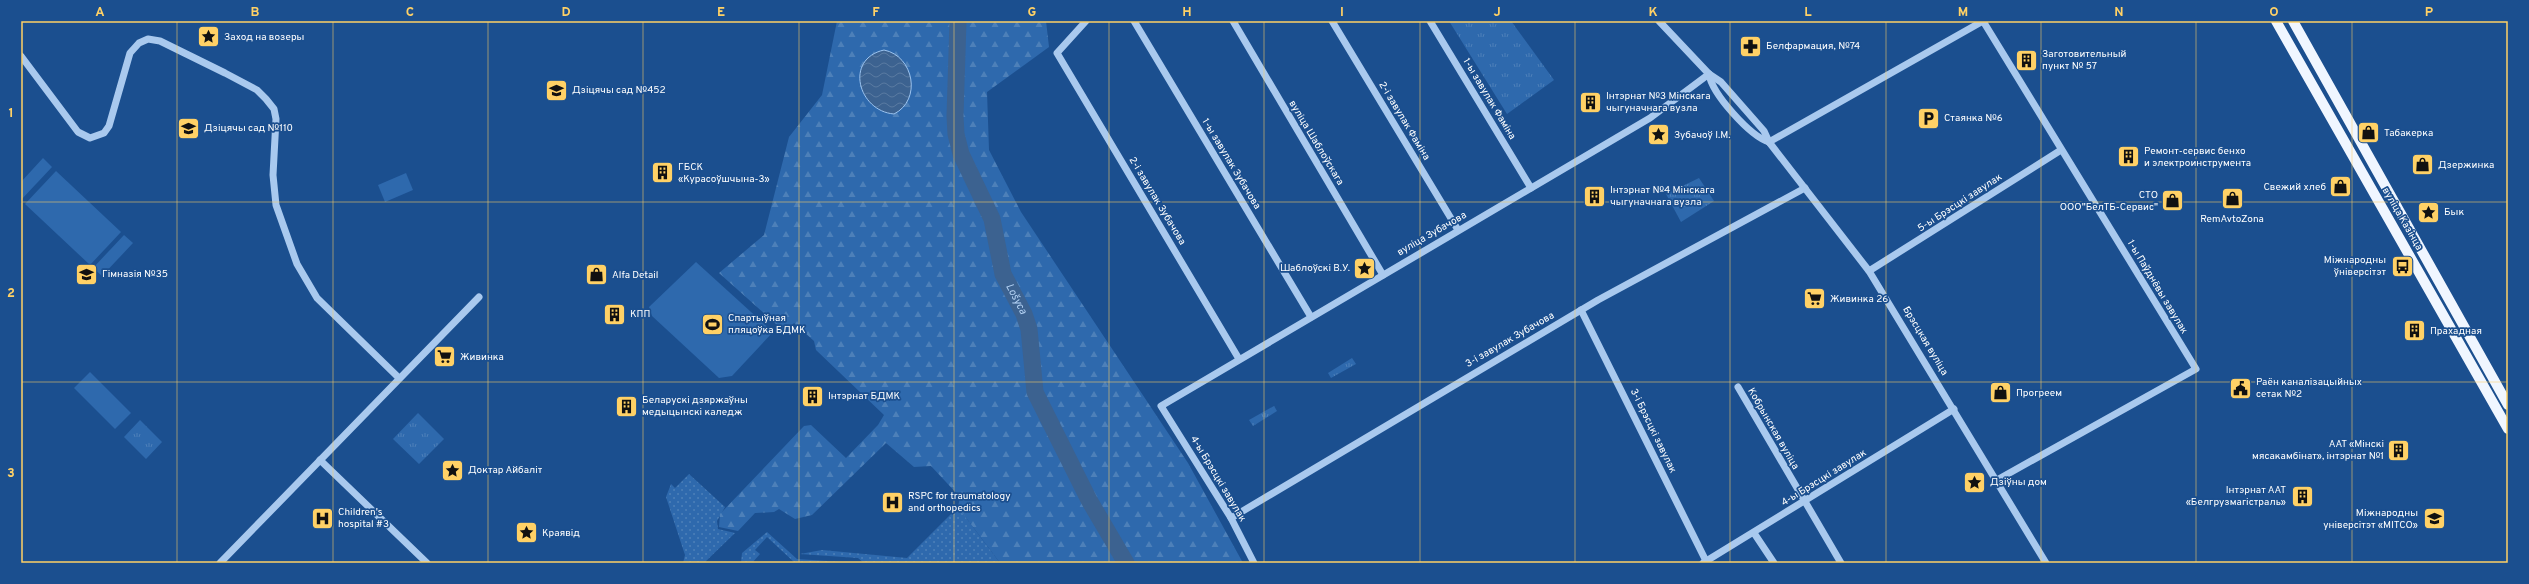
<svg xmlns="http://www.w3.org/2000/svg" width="2529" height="584" font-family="Overpass,sans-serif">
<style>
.grass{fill:url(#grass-dots)}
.forest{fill:url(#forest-firs)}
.park{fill:url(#park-tufts)}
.pitch{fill:#2e69ad}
.water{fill:url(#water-waves);stroke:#9cc4f0}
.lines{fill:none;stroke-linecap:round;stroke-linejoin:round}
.river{stroke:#3c6290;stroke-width:17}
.minor{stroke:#a9c9ee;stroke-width:7}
.major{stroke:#f0f6ff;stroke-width:10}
.grid{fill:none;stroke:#ffd166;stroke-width:1;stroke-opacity:0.55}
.labels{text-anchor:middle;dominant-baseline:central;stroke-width:3.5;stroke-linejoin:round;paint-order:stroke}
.poi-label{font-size:10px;fill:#fff;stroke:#1b4f8f;text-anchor:start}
.street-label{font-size:10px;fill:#fff;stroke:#1b4f8f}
.water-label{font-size:11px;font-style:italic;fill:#b5d3f5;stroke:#1b4f8f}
.neatline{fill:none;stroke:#ffd166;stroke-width:1.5}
.grid-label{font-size:13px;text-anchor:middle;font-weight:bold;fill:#ffd166}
</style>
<defs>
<pattern id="grass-dots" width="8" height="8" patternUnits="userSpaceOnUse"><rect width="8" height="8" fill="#2e69ad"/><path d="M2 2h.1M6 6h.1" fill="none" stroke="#4d80b9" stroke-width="1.8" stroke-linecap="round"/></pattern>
<pattern id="forest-firs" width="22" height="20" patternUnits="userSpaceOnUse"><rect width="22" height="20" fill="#2e69ad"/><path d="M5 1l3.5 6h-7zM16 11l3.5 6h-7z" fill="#4d80b9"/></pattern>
<pattern id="park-tufts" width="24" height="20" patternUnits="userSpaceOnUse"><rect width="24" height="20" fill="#2e69ad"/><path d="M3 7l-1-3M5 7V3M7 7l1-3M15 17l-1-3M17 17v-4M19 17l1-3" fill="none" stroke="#4d80b9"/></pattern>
<pattern id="water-waves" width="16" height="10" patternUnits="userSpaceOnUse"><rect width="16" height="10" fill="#3c6290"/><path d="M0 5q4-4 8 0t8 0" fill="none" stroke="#597aa1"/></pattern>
</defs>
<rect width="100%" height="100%" fill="#1b4f8f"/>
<g class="grass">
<path d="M689,474l36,33 -8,14 1,8 17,4 -31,30h-21l2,-8 -19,-58 5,-13 4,4z"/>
<path d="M958,507l42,56h-136l-6,-5 -58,-4 22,-4 85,8z"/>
<path d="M767,532l30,27 60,4 -63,-1 -27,-25 -12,13 5,4 -8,9h-11l1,-10z"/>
</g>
<path class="forest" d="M837,21h209l3,26 -62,45 2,58 32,62 167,251 55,100h-243l-42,-56 2,-10 -29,-31 -17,1 -28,-24 -74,72 -17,4 -16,-10 -5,3 -19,1 -17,18 -19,-4 1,-13 84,-88 7,-1 35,33 32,-33 6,-10 -68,-65 -2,-9 -20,-18 -9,9 -66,-59 45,-38 25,-98 33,-42z"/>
<g class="park">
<path d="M1449,21h62l43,59 -47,34z"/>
<path d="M1699,178l15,23 -33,21 -15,-28z"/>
<path d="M1352,358l4,6 -25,14 -3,-5z"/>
<path d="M1274,406l3,5 -24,15 -4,-6z"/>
<path d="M418,413l26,26 -25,25 -26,-25z"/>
<path d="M140,420l22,22 -16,17 -22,-22z"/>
</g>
<g class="pitch">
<path d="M43,158l9,9 -31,33v-18z"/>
<path d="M56,171l65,61 -31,33 -65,-61z"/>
<path d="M406,173l7,17 -28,12 -7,-17z"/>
<path d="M124,235l9,8 -31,33 -9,-8z"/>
<path d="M696,262l77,70 -41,44 -13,2 -67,-62 -3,-9z"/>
<path d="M90,372l41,41 -16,16 -41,-41z"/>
</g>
<path class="water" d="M884,50c30,6 38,50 10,64 -36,-3 -50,-55 -10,-64z"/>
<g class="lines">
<path class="river" id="s1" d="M958,21l-3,95 1,18 5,20 31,65 11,55 21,40 5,15 6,63 54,108 37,63"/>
<g class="minor">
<path d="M1086,21l-29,32 182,306"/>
<path d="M1134,21l177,296"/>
<path d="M1233,21l150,254"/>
<path d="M1332,21l126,209"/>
<path d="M1430,21l101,167"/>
<path d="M1659,21l50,53 12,8 43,49 5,11 100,129 177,292"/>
<path d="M1983,21l213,348 -199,111"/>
<path d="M21,56l57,76 12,6 14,-5 5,-7 21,-73 9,-10 9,-4 12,2 65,32 32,17 9,9 8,10 2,10 -3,56 3,30 21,59 20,34 82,80"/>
<path d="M1709,74c3,20 41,62 60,68"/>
<path d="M1769,142l214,-121"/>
<path d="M1869,271l192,-121"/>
<path d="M1581,310l125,251"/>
<path d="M1738,387l103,176"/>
<path d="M320,460l107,103"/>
<path d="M1231,518l367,-218 207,-112"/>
<path d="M1754,533l20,30"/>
<path d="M220,563l259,-266"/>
<path d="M1254,563l-23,-45 -70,-112 489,-288 59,-44"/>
<path d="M1703,563l251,-154"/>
</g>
<g class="major">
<path d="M2276,21l232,408"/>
<path d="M2293,21l215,384"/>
</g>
</g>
<path class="grid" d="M177,21v542M333,21v542M488,21v542M643,21v542M799,21v542M954,21v542M1109,21v542M1264,21v542M1420,21v542M1575,21v542M1730,21v542M1886,21v542M2041,21v542M2196,21v542M2352,21v542M21,202h2487M21,382h2487"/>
<defs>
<symbol id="sight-square" viewBox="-11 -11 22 22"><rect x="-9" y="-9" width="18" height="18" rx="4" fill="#ffd166" stroke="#1b4f8f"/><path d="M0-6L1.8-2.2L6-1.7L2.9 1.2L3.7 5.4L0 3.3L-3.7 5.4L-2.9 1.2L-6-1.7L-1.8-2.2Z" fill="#111"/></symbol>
<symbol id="pharmacy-square" viewBox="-11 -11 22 22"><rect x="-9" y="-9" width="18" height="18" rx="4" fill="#ffd166" stroke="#1b4f8f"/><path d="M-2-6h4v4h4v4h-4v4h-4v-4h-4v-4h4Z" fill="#111"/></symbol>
<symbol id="building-square" viewBox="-11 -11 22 22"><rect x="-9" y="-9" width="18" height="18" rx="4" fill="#ffd166" stroke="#1b4f8f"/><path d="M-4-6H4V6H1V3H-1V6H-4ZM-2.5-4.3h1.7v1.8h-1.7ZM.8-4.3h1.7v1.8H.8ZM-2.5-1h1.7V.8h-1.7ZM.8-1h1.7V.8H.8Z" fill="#111"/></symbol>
<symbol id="school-square" viewBox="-11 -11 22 22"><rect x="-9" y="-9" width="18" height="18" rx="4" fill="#ffd166" stroke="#1b4f8f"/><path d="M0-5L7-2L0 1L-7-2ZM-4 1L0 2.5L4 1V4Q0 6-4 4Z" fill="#111"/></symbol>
<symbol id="parking-square" viewBox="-11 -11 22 22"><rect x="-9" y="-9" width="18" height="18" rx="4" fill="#ffd166" stroke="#1b4f8f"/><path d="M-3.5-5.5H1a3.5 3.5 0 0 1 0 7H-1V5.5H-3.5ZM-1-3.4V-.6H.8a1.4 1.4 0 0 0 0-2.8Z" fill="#111"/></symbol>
<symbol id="shop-square" viewBox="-11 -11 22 22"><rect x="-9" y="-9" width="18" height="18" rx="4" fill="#ffd166" stroke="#1b4f8f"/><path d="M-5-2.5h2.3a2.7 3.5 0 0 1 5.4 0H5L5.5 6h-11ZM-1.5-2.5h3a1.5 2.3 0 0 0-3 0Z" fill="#111"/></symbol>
<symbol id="bus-square" viewBox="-11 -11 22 22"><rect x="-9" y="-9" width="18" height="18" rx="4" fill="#ffd166" stroke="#1b4f8f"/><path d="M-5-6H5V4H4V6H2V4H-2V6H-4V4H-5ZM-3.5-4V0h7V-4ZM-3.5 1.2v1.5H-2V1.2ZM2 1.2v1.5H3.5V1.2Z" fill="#111"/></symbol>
<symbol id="supermarket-square" viewBox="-11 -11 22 22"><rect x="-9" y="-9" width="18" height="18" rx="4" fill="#ffd166" stroke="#1b4f8f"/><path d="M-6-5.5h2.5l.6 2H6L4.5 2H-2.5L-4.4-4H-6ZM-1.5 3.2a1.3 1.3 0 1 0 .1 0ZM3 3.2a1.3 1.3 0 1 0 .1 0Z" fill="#111"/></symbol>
<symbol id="stadium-square" viewBox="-11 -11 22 22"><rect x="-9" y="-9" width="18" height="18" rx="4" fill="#ffd166" stroke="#1b4f8f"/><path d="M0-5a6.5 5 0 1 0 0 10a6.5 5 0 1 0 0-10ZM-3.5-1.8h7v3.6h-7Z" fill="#111"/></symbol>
<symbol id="civic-square" viewBox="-11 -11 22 22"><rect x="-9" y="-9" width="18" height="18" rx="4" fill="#ffd166" stroke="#1b4f8f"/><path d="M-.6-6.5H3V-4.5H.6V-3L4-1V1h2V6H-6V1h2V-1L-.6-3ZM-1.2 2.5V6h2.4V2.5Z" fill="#111"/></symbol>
<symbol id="hospital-square" viewBox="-11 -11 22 22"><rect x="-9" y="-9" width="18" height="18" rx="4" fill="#ffd166" stroke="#1b4f8f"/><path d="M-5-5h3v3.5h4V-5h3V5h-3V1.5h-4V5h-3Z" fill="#111"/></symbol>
<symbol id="university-square" viewBox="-11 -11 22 22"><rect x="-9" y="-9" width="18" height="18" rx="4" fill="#ffd166" stroke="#1b4f8f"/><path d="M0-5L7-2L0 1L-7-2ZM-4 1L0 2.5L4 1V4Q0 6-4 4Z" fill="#111"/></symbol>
</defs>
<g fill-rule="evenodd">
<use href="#sight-square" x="196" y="24" width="25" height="25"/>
<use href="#pharmacy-square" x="1738" y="34" width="25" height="25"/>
<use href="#building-square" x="2014" y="48" width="25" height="25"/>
<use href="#school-square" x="544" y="78" width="25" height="25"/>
<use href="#building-square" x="1578" y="90" width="25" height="25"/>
<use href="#parking-square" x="1916" y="106" width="25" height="25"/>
<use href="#school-square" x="176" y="116" width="25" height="25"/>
<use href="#shop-square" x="2356" y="120" width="25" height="25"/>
<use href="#sight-square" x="1646" y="122" width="25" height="25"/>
<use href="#building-square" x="2116" y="144" width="25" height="25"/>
<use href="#shop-square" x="2410" y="152" width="25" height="25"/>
<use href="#building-square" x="650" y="160" width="25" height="25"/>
<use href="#shop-square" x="2328" y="174" width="25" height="25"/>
<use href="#building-square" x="1582" y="184" width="25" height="25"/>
<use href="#shop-square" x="2220" y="186" width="25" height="25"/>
<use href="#shop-square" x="2160" y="188" width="25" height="25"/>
<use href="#sight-square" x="2416" y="200" width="25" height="25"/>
<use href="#bus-square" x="2390" y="254" width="25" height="25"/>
<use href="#sight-square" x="1352" y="256" width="25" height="25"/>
<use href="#school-square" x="74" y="262" width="25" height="25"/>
<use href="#shop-square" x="584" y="262" width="25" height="25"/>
<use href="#supermarket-square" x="1802" y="286" width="25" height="25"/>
<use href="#building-square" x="602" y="302" width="25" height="25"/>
<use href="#stadium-square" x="700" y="312" width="25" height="25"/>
<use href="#building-square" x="2402" y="318" width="25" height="25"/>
<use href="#supermarket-square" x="432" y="344" width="25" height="25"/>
<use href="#civic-square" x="2228" y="376" width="25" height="25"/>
<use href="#shop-square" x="1988" y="380" width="25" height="25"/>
<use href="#building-square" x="800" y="384" width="25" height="25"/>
<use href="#building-square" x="614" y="394" width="25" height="25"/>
<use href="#building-square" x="2386" y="438" width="25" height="25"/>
<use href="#sight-square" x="440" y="458" width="25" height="25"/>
<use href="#sight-square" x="1962" y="470" width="25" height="25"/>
<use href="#building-square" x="2290" y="484" width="25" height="25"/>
<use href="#hospital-square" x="880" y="490" width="25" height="25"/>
<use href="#hospital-square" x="310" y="506" width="25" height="25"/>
<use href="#university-square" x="2422" y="506" width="25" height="25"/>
<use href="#sight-square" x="514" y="520" width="25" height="25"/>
</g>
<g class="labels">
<g class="poi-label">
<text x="224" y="37">Заход на возеры</text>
<text x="1766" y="46">Белфармация, №74</text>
<text x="2042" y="54">Заготовительный<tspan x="2042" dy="12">пункт № 57</tspan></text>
<text x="572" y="90">Дзіцячы сад №452</text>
<text x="1606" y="96">Інтэрнат №3 Мінскага<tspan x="1606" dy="12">чыгуначнага вузла</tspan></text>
<text x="1944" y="118">Стаянка №6</text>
<text x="204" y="128">Дзіцячы сад №110</text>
<text x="2384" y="133">Табакерка</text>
<text x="1674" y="135">Зубачоў І.М.</text>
<text x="2144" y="151">Ремонт-сервис бенхо<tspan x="2144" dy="12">и электроинструмента</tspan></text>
<text x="2438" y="165">Дзержинка</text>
<text x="678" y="167">ГБСК<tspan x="678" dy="12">«Курасоўшчына-3»</tspan></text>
<text x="2326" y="187" text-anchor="end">Свежий хлеб</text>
<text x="1610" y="190">Інтэрнат №4 Мінскага<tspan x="1610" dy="12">чыгуначнага вузла</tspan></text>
<text x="2158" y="195" text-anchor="end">СТО<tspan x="2158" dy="12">ООО"БелТБ-Сервис"</tspan></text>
<text x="2444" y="212">Бык</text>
<text x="2232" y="219" text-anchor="middle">RemAvtoZona</text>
<text x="2386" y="260" text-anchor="end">Міжнародны<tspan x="2386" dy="12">ўніверсітэт</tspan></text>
<text x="1350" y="268" text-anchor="end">Шаблоўскі В.У.</text>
<text x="102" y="274">Гімназія №35</text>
<text x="612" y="275">Alfa Detail</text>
<text x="1830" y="299">Живинка 26</text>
<text x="630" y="314">КПП</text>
<text x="728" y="318">Спартыўная<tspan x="728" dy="12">пляцоўка БДМК</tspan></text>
<text x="2430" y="331">Прахадная</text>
<text x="460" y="357">Живинка</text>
<text x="2256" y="382">Раён каналізацыйных<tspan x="2256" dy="12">сетак №2</tspan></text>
<text x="2016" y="393">Прогреем</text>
<text x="828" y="396">Інтэрнат БДМК</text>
<text x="642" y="400">Беларускі дзяржаўны<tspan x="642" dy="12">медыцынскі каледж</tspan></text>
<text x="2384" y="444" text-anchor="end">ААТ «Мінскі<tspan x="2384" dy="12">мясакамбінат», інтэрнат №1</tspan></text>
<text x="468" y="470">Доктар Айбаліт</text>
<text x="1990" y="482">Дзіўны дом</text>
<text x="2286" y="490" text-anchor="end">Інтэрнат ААТ<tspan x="2286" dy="12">«Белгрузмагістраль»</tspan></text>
<text x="908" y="496">RSPC for traumatology<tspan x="908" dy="12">and orthopedics</tspan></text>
<text x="338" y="512">Children's<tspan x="338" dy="12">hospital #3</tspan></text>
<text x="2418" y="513" text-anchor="end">Міжнародны<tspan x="2418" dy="12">універсітэт «МІТСО»</tspan></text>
<text x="542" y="533">Краявід</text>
</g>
<g class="street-label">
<text transform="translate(1489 99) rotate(59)">1-ы завулак Фаміна</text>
<text transform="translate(1404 121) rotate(59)">2-і завулак Фаміна</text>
<text transform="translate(1316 143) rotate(59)">вуліца Шаблоўскага</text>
<text transform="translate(1231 164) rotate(59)">1-ы завулак Зубачова</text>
<text transform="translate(1157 201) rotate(59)">2-і завулак Зубачова</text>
<text transform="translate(1960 203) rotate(-33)">5-ы Брэсцкі завулак</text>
<text transform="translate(2402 219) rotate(60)">вуліца Казінца</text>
<text transform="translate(1432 234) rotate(-30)">вуліца Зубачова</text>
<text transform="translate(2157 287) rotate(59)">1-ы Паўднёвы завулак</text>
<text transform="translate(1510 340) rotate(-30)">3-і завулак Зубачова</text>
<text transform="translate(1925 341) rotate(59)">Брэсцкая вуліца</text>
<text transform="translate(1773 429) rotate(60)">Кобрынская вуліца</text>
<text transform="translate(1653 431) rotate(64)">3-і Брэсцкі завулак</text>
<text transform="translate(1824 478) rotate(-32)">4-ы Брэсцкі завулак</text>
<text transform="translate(1218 479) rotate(59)">4-ы Брэсцкі завулак</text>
</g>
<g class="water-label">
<text stroke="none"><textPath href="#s1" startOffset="290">Lošyca</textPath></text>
</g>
</g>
<rect width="2529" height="584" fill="none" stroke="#1b4f8f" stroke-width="44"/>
<rect x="22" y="22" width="2485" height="540" class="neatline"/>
<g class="grid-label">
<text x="100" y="16">A</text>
<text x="255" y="16">B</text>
<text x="410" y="16">C</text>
<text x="566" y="16">D</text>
<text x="721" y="16">E</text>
<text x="876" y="16">F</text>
<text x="1032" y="16">G</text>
<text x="1187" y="16">H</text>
<text x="1342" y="16">I</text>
<text x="1497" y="16">J</text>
<text x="1653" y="16">K</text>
<text x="1808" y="16">L</text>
<text x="1963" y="16">M</text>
<text x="2119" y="16">N</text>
<text x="2274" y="16">O</text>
<text x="2429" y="16">P</text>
<text x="11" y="117">1</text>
<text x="11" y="297">2</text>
<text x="11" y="477">3</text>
</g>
</svg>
